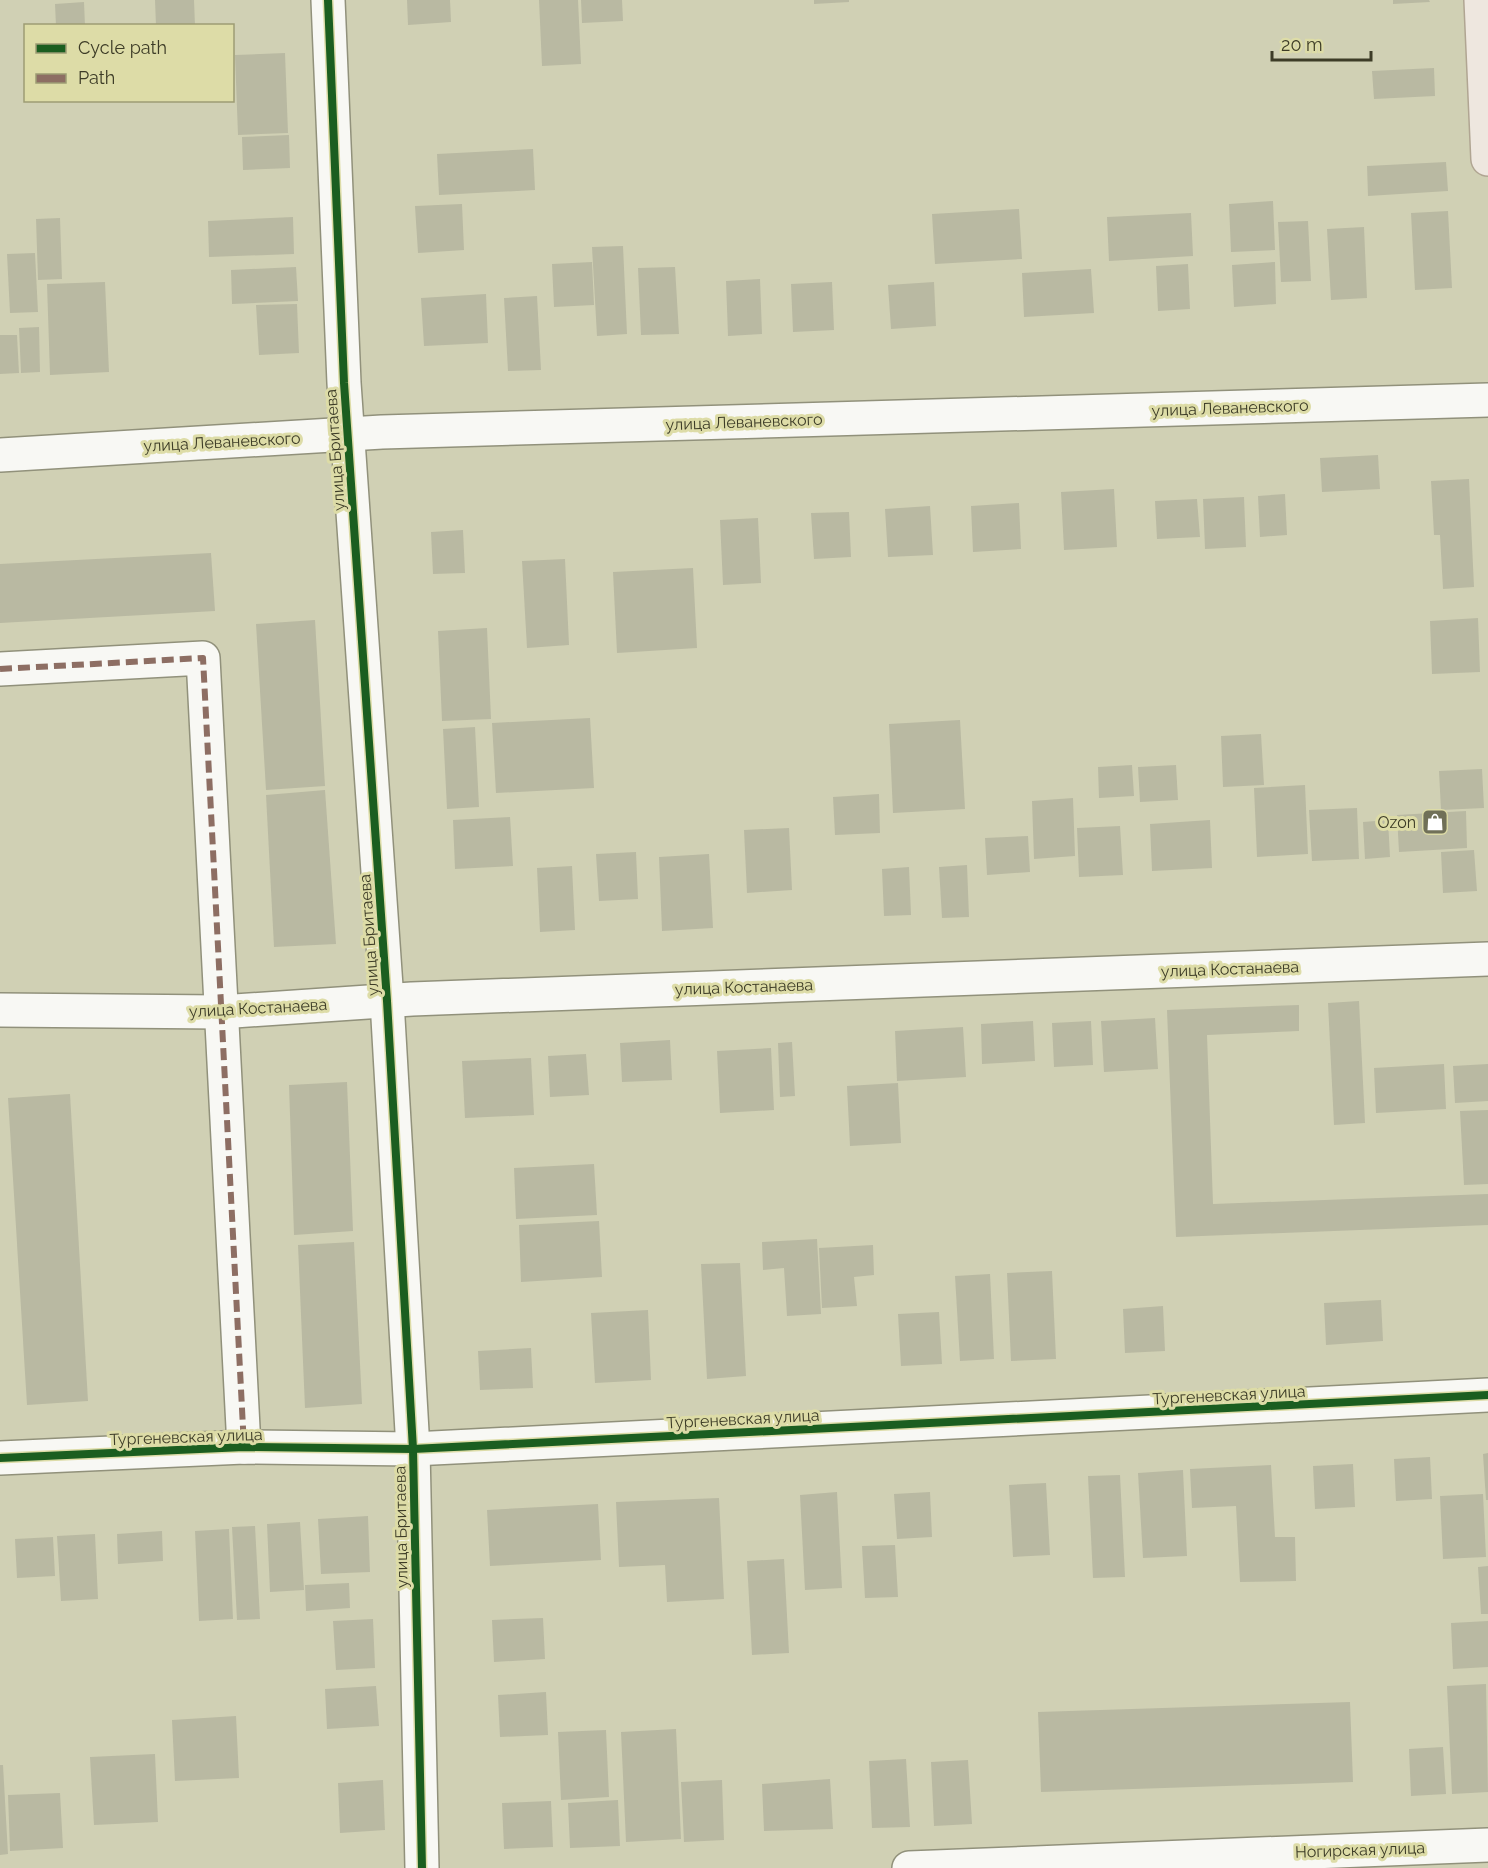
<svg xmlns="http://www.w3.org/2000/svg" width="1488" height="1868" font-family="Raleway,sans-serif">
<style>
.building{fill:#b9b9a2}
.lines{fill:none;stroke-linecap:round;stroke-linejoin:round}
.minor-casing{stroke:#91917b;stroke-width:36}
.major-casing{stroke:#b0a592;stroke-width:36}
.minor{stroke:#f8f8f4;stroke-width:33}
.major{stroke:#eee7df;stroke-width:33}
.quiet{stroke:#8d6e63;stroke-width:6;stroke-dasharray:12 6;stroke-linecap:butt}
.cycleway-casing{stroke:#dddca7;stroke-width:11}
.cycleway{stroke:#1b5e20;stroke-width:8}
.labels{text-anchor:middle;dominant-baseline:central;stroke-width:6;stroke-linejoin:round;paint-order:stroke}
.street-label{font-size:16px;fill:#3d3c27;stroke:#dddca7}
.poi-label{font-size:16px;fill:#3d3c27;stroke:#dddca7;text-anchor:end}
</style>
<rect width="100%" height="100%" fill="#d0d0b4"/>
<g class="building">
<path d="M155,0h39l1,26h-39z"/>
<path d="M407,0h43l1,22 -43,3z"/>
<path d="M539,0h39l3,64 -39,2z"/>
<path d="M581,0h41l1,21 -41,2z"/>
<path d="M814,0h35v2l-35,2z"/>
<path d="M1393,0h36l1,2 -37,2z"/>
<path d="M84,2l1,24h-29l-1,-22z"/>
<path d="M285,53l3,80 -50,2 -3,-80z"/>
<path d="M1434,68l1,28 -61,3 -2,-28z"/>
<path d="M289,135l1,33 -47,2 -1,-33z"/>
<path d="M533,149l2,41 -96,5 -2,-41z"/>
<path d="M1446,162l2,29 -80,5 -1,-30z"/>
<path d="M1273,201l2,49 -44,2 -2,-48z"/>
<path d="M462,204l2,46 -46,3 -3,-47z"/>
<path d="M1019,209l3,50 -87,5 -3,-50z"/>
<path d="M1448,211l4,77 -37,2 -4,-77z"/>
<path d="M1191,213l2,43 -84,5 -2,-44z"/>
<path d="M293,217l1,37 -85,3 -1,-36z"/>
<path d="M60,218l2,61 -24,1 -2,-61z"/>
<path d="M1308,221l3,60 -30,1 -3,-60z"/>
<path d="M1364,227l3,71 -36,2 -4,-71z"/>
<path d="M623,246l4,88 -30,2 -5,-89z"/>
<path d="M35,253l3,59 -28,1 -3,-59z"/>
<path d="M592,262l2,43 -40,2 -2,-43z"/>
<path d="M1275,262l1,42 -42,3 -2,-42z"/>
<path d="M1188,264l2,45 -32,2 -2,-45z"/>
<path d="M296,267l2,34 -66,3 -1,-34z"/>
<path d="M675,267l4,67 -38,1 -3,-67z"/>
<path d="M1091,269l3,44 -70,4 -2,-44z"/>
<path d="M760,279l2,55 -34,2 -2,-55z"/>
<path d="M105,282l4,90 -59,3 -3,-91z"/>
<path d="M832,282l2,48 -41,2 -2,-48z"/>
<path d="M934,282l2,44 -45,3 -3,-44z"/>
<path d="M486,294l2,49 -64,3 -3,-48z"/>
<path d="M537,296l4,74 -33,1 -4,-73z"/>
<path d="M297,304l2,49 -40,2 -3,-50z"/>
<path d="M39,327l1,45 -19,1 -2,-45z"/>
<path d="M0,335h17l2,38 -19,1z"/>
<path d="M1378,455l2,34 -58,3 -2,-34z"/>
<path d="M1469,479l5,108 -31,2 -3,-54h-6l-3,-54z"/>
<path d="M1114,489l3,58 -53,3 -3,-58z"/>
<path d="M1285,494l2,41 -27,2 -2,-41z"/>
<path d="M1244,497l2,50 -41,2 -2,-50z"/>
<path d="M1197,499l3,38 -43,2 -2,-38z"/>
<path d="M1019,503l2,46 -48,3 -2,-46z"/>
<path d="M930,506l3,49 -45,2 -3,-48z"/>
<path d="M849,512l2,45 -37,2 -3,-46z"/>
<path d="M758,518l3,65 -38,2 -3,-65z"/>
<path d="M463,530l2,43 -32,1 -2,-42z"/>
<path d="M211,553l4,58 -215,12v-59z"/>
<path d="M565,559l4,86 -42,3 -5,-87z"/>
<path d="M693,568l4,80 -80,5 -4,-81z"/>
<path d="M1478,618l2,54 -48,2 -2,-53z"/>
<path d="M315,620l10,166 -59,4 -10,-166z"/>
<path d="M487,628l4,91 -49,2 -4,-90z"/>
<path d="M590,718l4,70 -98,5 -4,-70z"/>
<path d="M960,720l5,89 -72,4 -4,-89z"/>
<path d="M475,727l4,80 -32,2 -4,-80z"/>
<path d="M1261,734l3,51 -41,2 -2,-51z"/>
<path d="M1132,765l2,31 -35,2 -1,-31z"/>
<path d="M1176,765l2,35 -38,2 -2,-35z"/>
<path d="M1482,769l2,39 -43,2 -2,-39z"/>
<path d="M1305,785l3,69 -51,3 -3,-69z"/>
<path d="M325,790l11,154 -62,3 -8,-152z"/>
<path d="M879,794l1,39 -45,2 -2,-38z"/>
<path d="M1073,798l2,58 -41,3 -2,-58z"/>
<path d="M1357,808l2,51 -47,2 -3,-51z"/>
<path d="M1466,811l1,37 -68,4 -2,-37z"/>
<path d="M510,817l3,49 -58,3 -2,-49z"/>
<path d="M1210,820l2,48 -60,3 -2,-47z"/>
<path d="M1388,820l2,37 -25,2 -2,-37z"/>
<path d="M1120,826l3,49 -44,2 -2,-49z"/>
<path d="M789,828l3,62 -45,3 -3,-63z"/>
<path d="M1028,836l2,36 -43,3 -2,-37z"/>
<path d="M1474,850l3,41 -34,2 -2,-41z"/>
<path d="M636,852l2,47 -39,2 -3,-47z"/>
<path d="M709,854l4,74 -51,3 -3,-74z"/>
<path d="M967,865l2,52 -27,1 -3,-51z"/>
<path d="M572,866l3,64 -35,2 -3,-64z"/>
<path d="M909,867l2,48 -27,1 -2,-47z"/>
<path d="M1359,1001l6,122 -31,2 -6,-122z"/>
<path d="M1299,1005v26l-92,4 6,169 275,-10v31l-312,12 -9,-227z"/>
<path d="M1155,1018l3,51 -54,3 -3,-51z"/>
<path d="M1033,1021l2,40 -53,3 -1,-40z"/>
<path d="M1091,1021l2,44 -39,2 -2,-44z"/>
<path d="M963,1027l3,50 -69,4 -2,-50z"/>
<path d="M670,1040l2,40 -50,2 -2,-39z"/>
<path d="M792,1042l3,54 -15,1 -2,-54z"/>
<path d="M771,1048l3,62 -54,3 -3,-62z"/>
<path d="M586,1054l3,41 -39,2 -2,-41z"/>
<path d="M531,1058l3,57 -69,3 -3,-57z"/>
<path d="M1444,1064l2,45 -70,4 -2,-45z"/>
<path d="M1488,1064v37l-33,2 -2,-37z"/>
<path d="M347,1082l6,149 -59,4 -5,-150z"/>
<path d="M898,1083l3,60 -51,3 -3,-60z"/>
<path d="M70,1094l18,307 -61,4 -19,-307z"/>
<path d="M1488,1110v74l-24,1 -4,-74z"/>
<path d="M594,1164l3,51 -81,4 -2,-51z"/>
<path d="M599,1221l3,56 -81,5 -2,-57z"/>
<path d="M817,1239l4,75 -34,2 -3,-48 -21,2 -1,-28z"/>
<path d="M354,1242l8,162 -57,4 -7,-163z"/>
<path d="M873,1245l1,30 -20,2 3,29 -35,2 -3,-60z"/>
<path d="M740,1263l6,113 -39,3 -6,-115z"/>
<path d="M1052,1271l4,88 -45,2 -4,-88z"/>
<path d="M990,1274l4,85 -34,2 -5,-85z"/>
<path d="M1381,1300l2,41 -57,4 -2,-42z"/>
<path d="M1163,1306l2,45 -40,2 -2,-44z"/>
<path d="M648,1310l3,70 -56,3 -4,-70z"/>
<path d="M939,1312l3,52 -41,2 -3,-52z"/>
<path d="M531,1348l2,40 -53,2 -2,-39z"/>
<path d="M1488,1453v47h-2l-3,-46z"/>
<path d="M1430,1457l2,42 -36,2 -2,-42z"/>
<path d="M1353,1464l2,43 -40,2 -2,-43z"/>
<path d="M1271,1465l4,72h20l1,44 -56,1 -4,-76 -44,2 -2,-39z"/>
<path d="M1183,1470l4,86 -44,2 -5,-85z"/>
<path d="M1120,1475l5,102 -32,1 -5,-102z"/>
<path d="M1046,1483l4,72 -37,2 -4,-72z"/>
<path d="M837,1492l5,96 -37,2 -5,-95z"/>
<path d="M930,1492l2,45 -35,2 -3,-45z"/>
<path d="M1483,1494l3,63 -43,2 -3,-63z"/>
<path d="M719,1498l5,101 -57,3 -2,-37 -46,2 -3,-65z"/>
<path d="M598,1504l3,56 -111,6 -3,-56z"/>
<path d="M368,1516l2,56 -49,2 -3,-55z"/>
<path d="M300,1522l4,68 -34,2 -3,-68z"/>
<path d="M255,1526l5,93 -23,1 -5,-93z"/>
<path d="M229,1529l4,90 -34,2 -4,-90z"/>
<path d="M162,1531l1,30 -45,3 -1,-30z"/>
<path d="M95,1534l3,65 -37,2 -4,-65z"/>
<path d="M53,1537l2,39 -38,2 -2,-39z"/>
<path d="M895,1545l3,52 -33,1 -3,-52z"/>
<path d="M784,1559l5,94 -37,2 -5,-94z"/>
<path d="M1488,1566v48h-7l-3,-47z"/>
<path d="M349,1583l1,25 -44,3 -1,-26z"/>
<path d="M543,1618l2,41 -51,3 -2,-42z"/>
<path d="M373,1619l2,49 -39,2 -3,-49z"/>
<path d="M1488,1621v46l-35,2 -2,-46z"/>
<path d="M1486,1684l2,108 -36,2 -5,-108z"/>
<path d="M376,1686l3,40 -52,3 -2,-40z"/>
<path d="M546,1692l2,43 -48,2 -2,-42z"/>
<path d="M1350,1702l3,80 -312,10 -3,-80z"/>
<path d="M236,1716l3,62 -64,3 -3,-61z"/>
<path d="M676,1729l5,110 -55,3 -5,-110z"/>
<path d="M606,1730l3,67 -48,3 -3,-68z"/>
<path d="M1443,1747l3,47 -35,2 -2,-47z"/>
<path d="M155,1754l3,68 -64,3 -4,-68z"/>
<path d="M906,1759l4,68 -38,1 -3,-67z"/>
<path d="M968,1760l4,64 -38,2 -3,-64z"/>
<path d="M0,1765h3l5,89 -8,1z"/>
<path d="M830,1779l3,50 -69,2 -2,-47z"/>
<path d="M383,1780l2,50 -45,3 -2,-50z"/>
<path d="M722,1780l2,60 -40,2 -3,-60z"/>
<path d="M60,1793l3,55 -53,3 -2,-56z"/>
<path d="M618,1800l2,46 -50,2 -2,-45z"/>
<path d="M551,1801l2,46 -49,2 -2,-46z"/>
</g>
<g class="lines">
<defs>
<g id="minor">
<path d="M328,0l16,383 43,618 26,448 9,419"/>
<path d="M0,455l382,-23 1106,-32"/>
<path d="M0,669l203,-11 41,789"/>
<path d="M0,1010l220,2 192,-13 1076,-40"/>
<path d="M0,1458l244,-11 169,2 1075,-54"/>
<path d="M909,1868l579,-23"/>
</g>
<path id="major" d="M1481,0l7,159"/>
</defs>
<use href="#minor" class="minor-casing"/>
<use href="#major" class="major-casing"/>
<use href="#minor" class="minor"/>
<use href="#major" class="major"/>
<path class="quiet" d="M0,669l203,-11 41,789"/>
<defs>
<g id="cycleway">
<path d="M328,0l16,383 43,618 26,448 9,419"/>
<path d="M0,1458l244,-11 169,2 1075,-54"/>
</g>
</defs>
<use href="#cycleway" class="cycleway-casing"/>
<use href="#cycleway" class="cycleway"/>
</g>
<defs>
<symbol id="shop-square" viewBox="-11 -11 22 22"><rect x="-9" y="-9" width="18" height="18" rx="4" fill="#707058" stroke="#dddca7"/><path d="M-5-2.5h2.3a2.7 3.5 0 0 1 5.4 0H5L5.5 6h-11ZM-1.5-2.5h3a1.5 2.3 0 0 0-3 0Z" fill="#fff"/></symbol>
</defs>
<g fill-rule="evenodd">
<use href="#shop-square" x="1420" y="807" width="30" height="30"/>
</g>
<g class="labels">
<g class="street-label">
<text transform="translate(1230 408) rotate(-2)">улица Леваневского</text>
<text transform="translate(744 422) rotate(-2)">улица Леваневского</text>
<text transform="translate(222 442) rotate(-3)">улица Леваневского</text>
<text transform="translate(335 450) rotate(-94)">улица Бритаева</text>
<text transform="translate(369 935) rotate(-94)">улица Бритаева</text>
<text transform="translate(1230 969) rotate(-2)">улица Костанаева</text>
<text transform="translate(744 987) rotate(-2)">улица Костанаева</text>
<text transform="translate(258 1008) rotate(-3)">улица Костанаева</text>
<text transform="translate(1229 1395) rotate(-3)">Тургеневская улица</text>
<text transform="translate(743 1419) rotate(-3)">Тургеневская улица</text>
<text transform="translate(186 1437) rotate(-2)">Тургеневская улица</text>
<text transform="translate(401 1527) rotate(-91)">улица Бритаева</text>
<text transform="translate(1360 1850) rotate(-2)">Ногирская улица</text>
</g>
<g class="poi-label">
<text x="1416" y="822">Ozon</text>
</g>
</g>
<rect x="24" y="24" width="210" height="78" fill="#dddca7" stroke="#9d9c74" stroke-width="1.5"/>
<rect x="36" y="44" width="30" height="9" fill="#1b5e20" stroke="#9d9c74" stroke-width="1.5"/>
<text x="78" y="54" font-size="18" fill="#3d3c27">Cycle path</text>
<rect x="36" y="74" width="30" height="9" fill="#8d6e63" stroke="#9d9c74" stroke-width="1.5"/>
<text x="78" y="84" font-size="18" fill="#3d3c27">Path</text>
<path d="M1272 51v9h99v-9" fill="none" stroke="#3d3c27" stroke-width="3"/>
<text x="1281" y="51" font-size="18" fill="#3d3c27" stroke="#dddca7" stroke-width="4.5" paint-order="stroke">20 m</text>
</svg>
